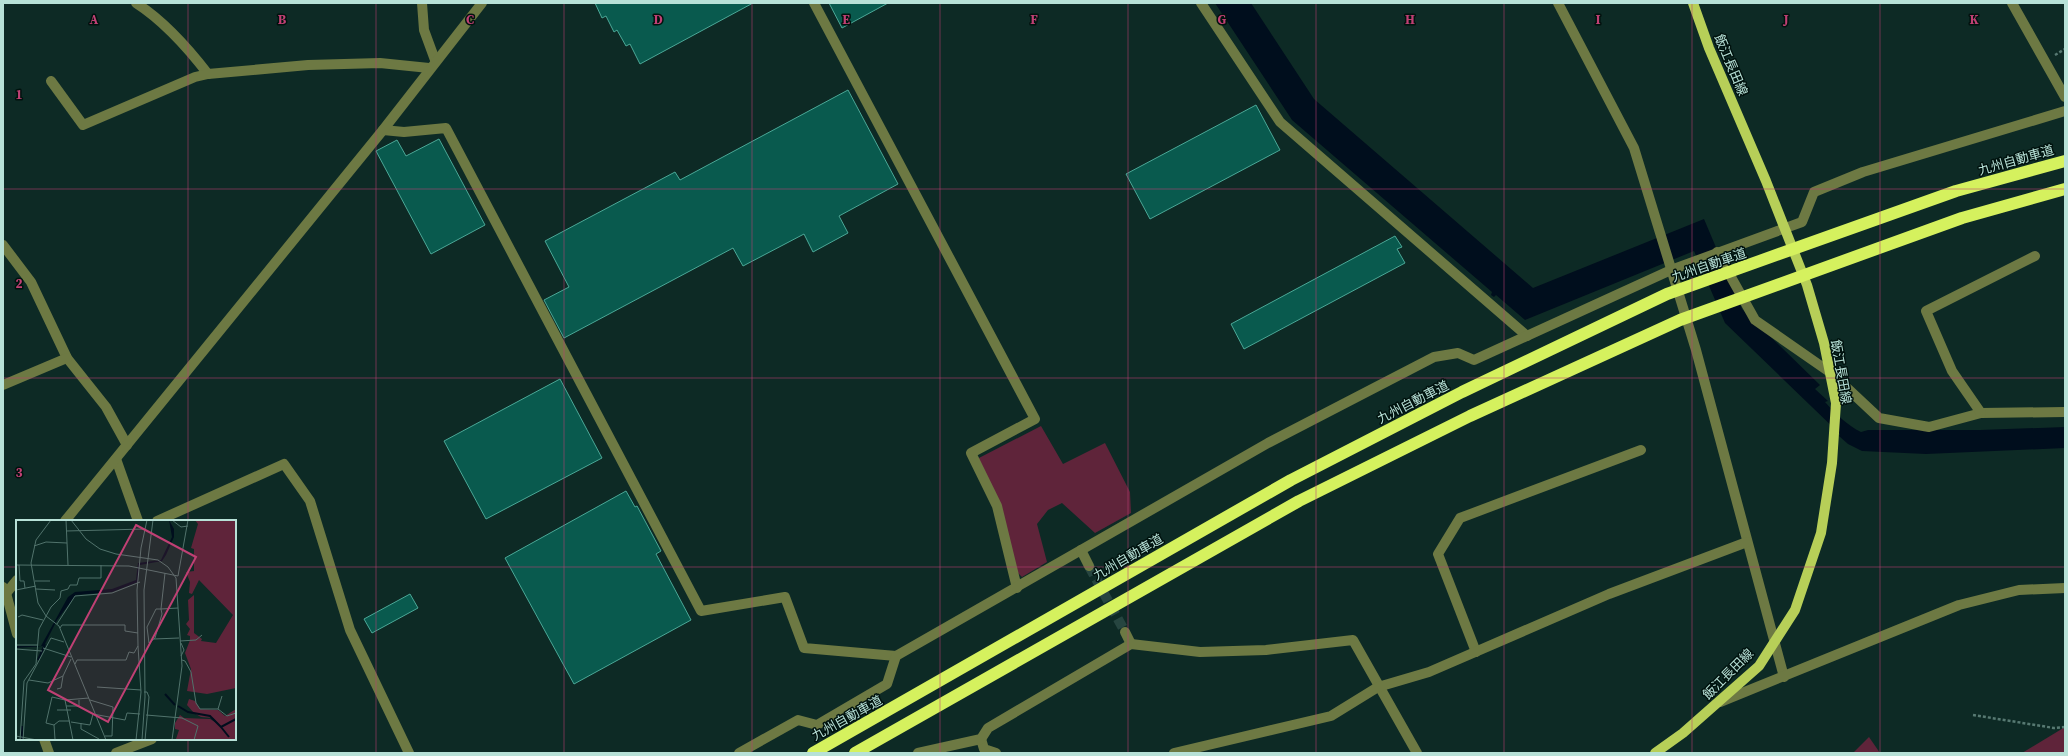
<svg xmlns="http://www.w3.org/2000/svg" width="2068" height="756" font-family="'Source Serif 4','Noto Sans JP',serif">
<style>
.green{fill:#5f243a}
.water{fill:#000e1d}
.building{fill:#095a4e;stroke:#4ba897}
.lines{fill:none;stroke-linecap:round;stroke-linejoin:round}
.minor-tunnel{stroke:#264540;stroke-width:10;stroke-dasharray:10 5;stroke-linecap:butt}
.path{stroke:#577972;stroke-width:2.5;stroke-dasharray:3 2;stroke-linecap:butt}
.minor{stroke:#6d7943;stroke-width:10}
.major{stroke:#b7cf58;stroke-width:10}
.highway{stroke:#d5f15e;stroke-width:12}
.grid{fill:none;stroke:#c04074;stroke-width:1;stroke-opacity:0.55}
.labels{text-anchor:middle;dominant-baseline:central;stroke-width:3;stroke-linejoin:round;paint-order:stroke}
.street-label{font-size:13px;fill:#b7e1d7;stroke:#00120e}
.inset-river{fill:none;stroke:#000e1d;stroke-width:2}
.inset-road{fill:none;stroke:#51736c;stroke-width:1}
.view{fill:#c04074;fill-opacity:0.15;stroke:#c04074;stroke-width:2}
.inset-edge{fill:none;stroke:#b7e1d7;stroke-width:2}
.grid-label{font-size:13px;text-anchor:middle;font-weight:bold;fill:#c04074;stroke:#00120e;stroke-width:3;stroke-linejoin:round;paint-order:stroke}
</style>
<rect width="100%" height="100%" fill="#0d2a25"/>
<g class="green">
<path d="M1041,426l22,38 42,-21 25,49 1,21 -36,20 -33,-30 -14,7 -11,14 10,38 -25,15 -5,-5 -40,-113z"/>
<path d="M2065,727v26h-43z"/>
<path d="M1869,737l11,16h-27z"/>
</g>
<path class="water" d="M1215,3h36l63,96 219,189 171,-69 38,90 78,76 -5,4 13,12 -3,1c10,11 23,24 36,30l7,-2h112l85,-3v21l-139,6 -64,-3 -14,-7 -9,-8 1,-2 -115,-111 -31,-72 -169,69 -29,-25 -2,2 -3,-2 1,-3 -200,-172z"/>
<g class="building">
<path d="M595,3h158l-113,61 -10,-20 -4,2 -9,-16 -3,2 -8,-16 -4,2z"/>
<path d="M829,3h59l-46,25z"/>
<path d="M848,90l50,94 -59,32 9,17 -35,19 -9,-18 -61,32 -10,-18 -169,90 -20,-38 25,-13 -24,-46 130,-69 5,8z"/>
<path d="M1256,105l24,45 -130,69 -24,-45z"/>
<path d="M439,139l46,86 -54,29 -55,-103 21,-11 9,16z"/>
<path d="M1395,236l7,11 -5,2 8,14 -161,86 -13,-25z"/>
<path d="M560,379l42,79 -116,61 -42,-78z"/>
<path d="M626,491l9,16 2,-1 24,45 -5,3 35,66 -117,64 -69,-126z"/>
<path d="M410,594l8,14 -46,25 -8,-14z"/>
</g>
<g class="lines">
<path class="minor-tunnel" d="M1089,566l36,66"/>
<g class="path">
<path d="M2055,55l10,-6"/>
<path d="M1973,715l81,13 11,-1"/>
</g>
<g class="minor">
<path d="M136,3c28,18 52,45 72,71"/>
<path d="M422,3l2,27 11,30"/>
<path d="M814,3l221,416 -64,34 26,53 20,82"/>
<path d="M1201,3l79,119 247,214"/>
<path d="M1558,3l76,145 62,202 88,327"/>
<path d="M2012,3l53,94"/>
<path d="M51,81l32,44 112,-48 13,-3 100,-9 72,-2 49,5"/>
<path d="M383,130l21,2 42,-4 255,483 84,-14 19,51 92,8 372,-213 166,-86 24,-4 16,7 197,-90 131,-48 12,-30 49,-20 202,-61"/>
<path d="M3,245l28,37 36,76 39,49 21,38"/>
<path d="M1717,252l38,68 76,53 48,45 50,9 52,-14 84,-1"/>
<path d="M3,385l64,-27"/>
<path d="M1981,413l-29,-42 -26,-60 109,-55"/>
<path d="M116,459l22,62"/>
<path d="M65,521l318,-391 99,-127"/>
<path d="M157,521l127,-57 26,37 40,129 59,123"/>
<path d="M1081,550l8,16"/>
<path d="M3,587l3,6 11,41"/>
<path d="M3,597l14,-17"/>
<path d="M1125,632l6,12"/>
<path d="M1476,652l-38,-98 22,-36 181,-68"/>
<path d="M1720,702l239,-97 60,-15 46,-2"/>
<path d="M44,739l5,14"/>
<path d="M981,739l3,10 12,4"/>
<path d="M116,753l36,-14"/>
<path d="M739,753l59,-33 19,5 70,-41 9,-28"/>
<path d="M918,753l63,-14 7,-11 143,-84 69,8 66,-2 87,-10 64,113"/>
<path d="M1174,753l157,-37 47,-29 51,-15 180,-78 138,-52"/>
</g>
<path class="major" d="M1655,753l28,-20 76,-67 36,-56 26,-77 11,-70 4,-60 -12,-60 -17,-58 -41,-104 -57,-133 -16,-45"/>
<g class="highway">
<path d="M813,753l478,-273 171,-88 205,-98 289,-103 109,-30"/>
<path d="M855,753l444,-252 171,-85 210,-96 282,-102 103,-29"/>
</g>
</g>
<path class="grid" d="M188,3v518M376,3v750M564,3v750M752,3v750M940,3v750M1128,3v750M1316,3v750M1504,3v750M1692,3v750M1880,3v750M3,189h2062M3,378h2062M3,567h14M235,567h1830M188,739v14"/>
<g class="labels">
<g class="street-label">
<text transform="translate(1731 65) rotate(67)">飯江長田線</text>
<text transform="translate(2016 160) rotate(-16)">九州自動車道</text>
<text transform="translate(1709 265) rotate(-19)">九州自動車道</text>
<text transform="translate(1841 372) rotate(80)">飯江長田線</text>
<text transform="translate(1413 402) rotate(-27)">九州自動車道</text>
<text transform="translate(1128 557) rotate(-30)">九州自動車道</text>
<text transform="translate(1728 674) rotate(-45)">飯江長田線</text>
<text transform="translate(847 718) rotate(-29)">九州自動車道</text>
</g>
</g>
<g transform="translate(16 520)">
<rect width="220" height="220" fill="#0d2a25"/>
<path d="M179,0h41v168l-29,6 -20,-3 4,-22 -6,-16 5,-13v-4l-3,-1 3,-6 -4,-5 3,-4 -1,-20 6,-5v38l8,6 -1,2 15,2 17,-28 -34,-35 -7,14 -3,-1 1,-11 -4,-10 8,-1v-22l-3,-1 7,-24zM173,179l6,2 5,8 18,1 7,6 11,-7v31l-60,-1 3,-9 -4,-1v-6l5,-8 4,3 26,1 10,6 -7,-7 -12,-1 -7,-4 -7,-8z" fill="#5f243a"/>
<path d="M153,0l5,9v8l-8,18 -4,6 -22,4 -2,17 -26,10 -36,3 -19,25 -13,26 -28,2v-2h25l27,-49 7,-5 37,-3 24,-9 2,-17 23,-3 11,-23z" fill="#000e1d"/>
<path class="inset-river" d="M22,140l7,-16M149,174l10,11M162,186l10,6 22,4 11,11 15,-8M205,207l8,10M6,220v-14"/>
<path class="inset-road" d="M35,0l-15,20 -5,23 7,40 8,13 13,10 47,114M50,0l2,45M55,0l15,19 14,10 16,5 42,6 10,7 8,11 6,88 -10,74M156,0l9,7 7,-1M50,11l79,-2M18,26l12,-4 21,1M0,45l113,1 49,10 10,-56M3,45l1,16h4l1,7M149,53l-4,36 1,5 -7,24 -6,5 -2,-16 9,-18h5l17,-1M19,61h15M20,69l19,1M0,70l20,-4M2,97l4,-2 21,5M41,104l18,-28 37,-3 28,-11M44,108l2,-3h63v6l13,2M138,119l25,-1M164,121l16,-1 6,-5M165,123l3,7 -3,6M0,125h22M27,128l28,9M0,129l26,2M166,140l3,1 6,11 5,31 4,6h18l9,7 9,-3M59,144l2,-4h49l3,-8 5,1 4,-7 -1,-56 4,-42 6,-28M13,160l19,3 15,-7M81,167l44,3M41,169l4,-1 2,-12 8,-17M128,172h3l2,5 -4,43M49,180l8,40M74,180l23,7 -1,29h-7M50,186h13v-6M202,189l4,-13M41,190h14M130,195l36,3 16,8 -4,14M55,202l19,3 3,-11 32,6 2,-7 13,1M65,203v6l18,10M38,205l5,-4h11M0,216l21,4M39,219l-1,-14 -8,-2 6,-26 13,3 24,-2M4,220l4,-59 12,-17 3,-35 12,-22 9,-9 1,-7 7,-2 2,-4h7l2,-7h22v-13M7,220l4,-57 24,-45 13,4M24,220h19M120,220l5,-48 -3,-46M126,220l3,-43 -1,-107 9,-70"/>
<path class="view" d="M120,5l60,32 -88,165 -60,-32z"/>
<rect width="220" height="220" class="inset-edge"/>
</g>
<g class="grid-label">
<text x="94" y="24">A</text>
<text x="282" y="24">B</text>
<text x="470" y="24">C</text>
<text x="658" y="24">D</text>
<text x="846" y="24">E</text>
<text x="1034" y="24">F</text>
<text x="1222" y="24">G</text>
<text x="1410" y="24">H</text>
<text x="1598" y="24">I</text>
<text x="1786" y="24">J</text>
<text x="1974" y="24">K</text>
<text x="19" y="99">1</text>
<text x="19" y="288">2</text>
<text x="19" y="477">3</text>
</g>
<rect width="2068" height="756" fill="none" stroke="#b7e1d7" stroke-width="8"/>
</svg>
